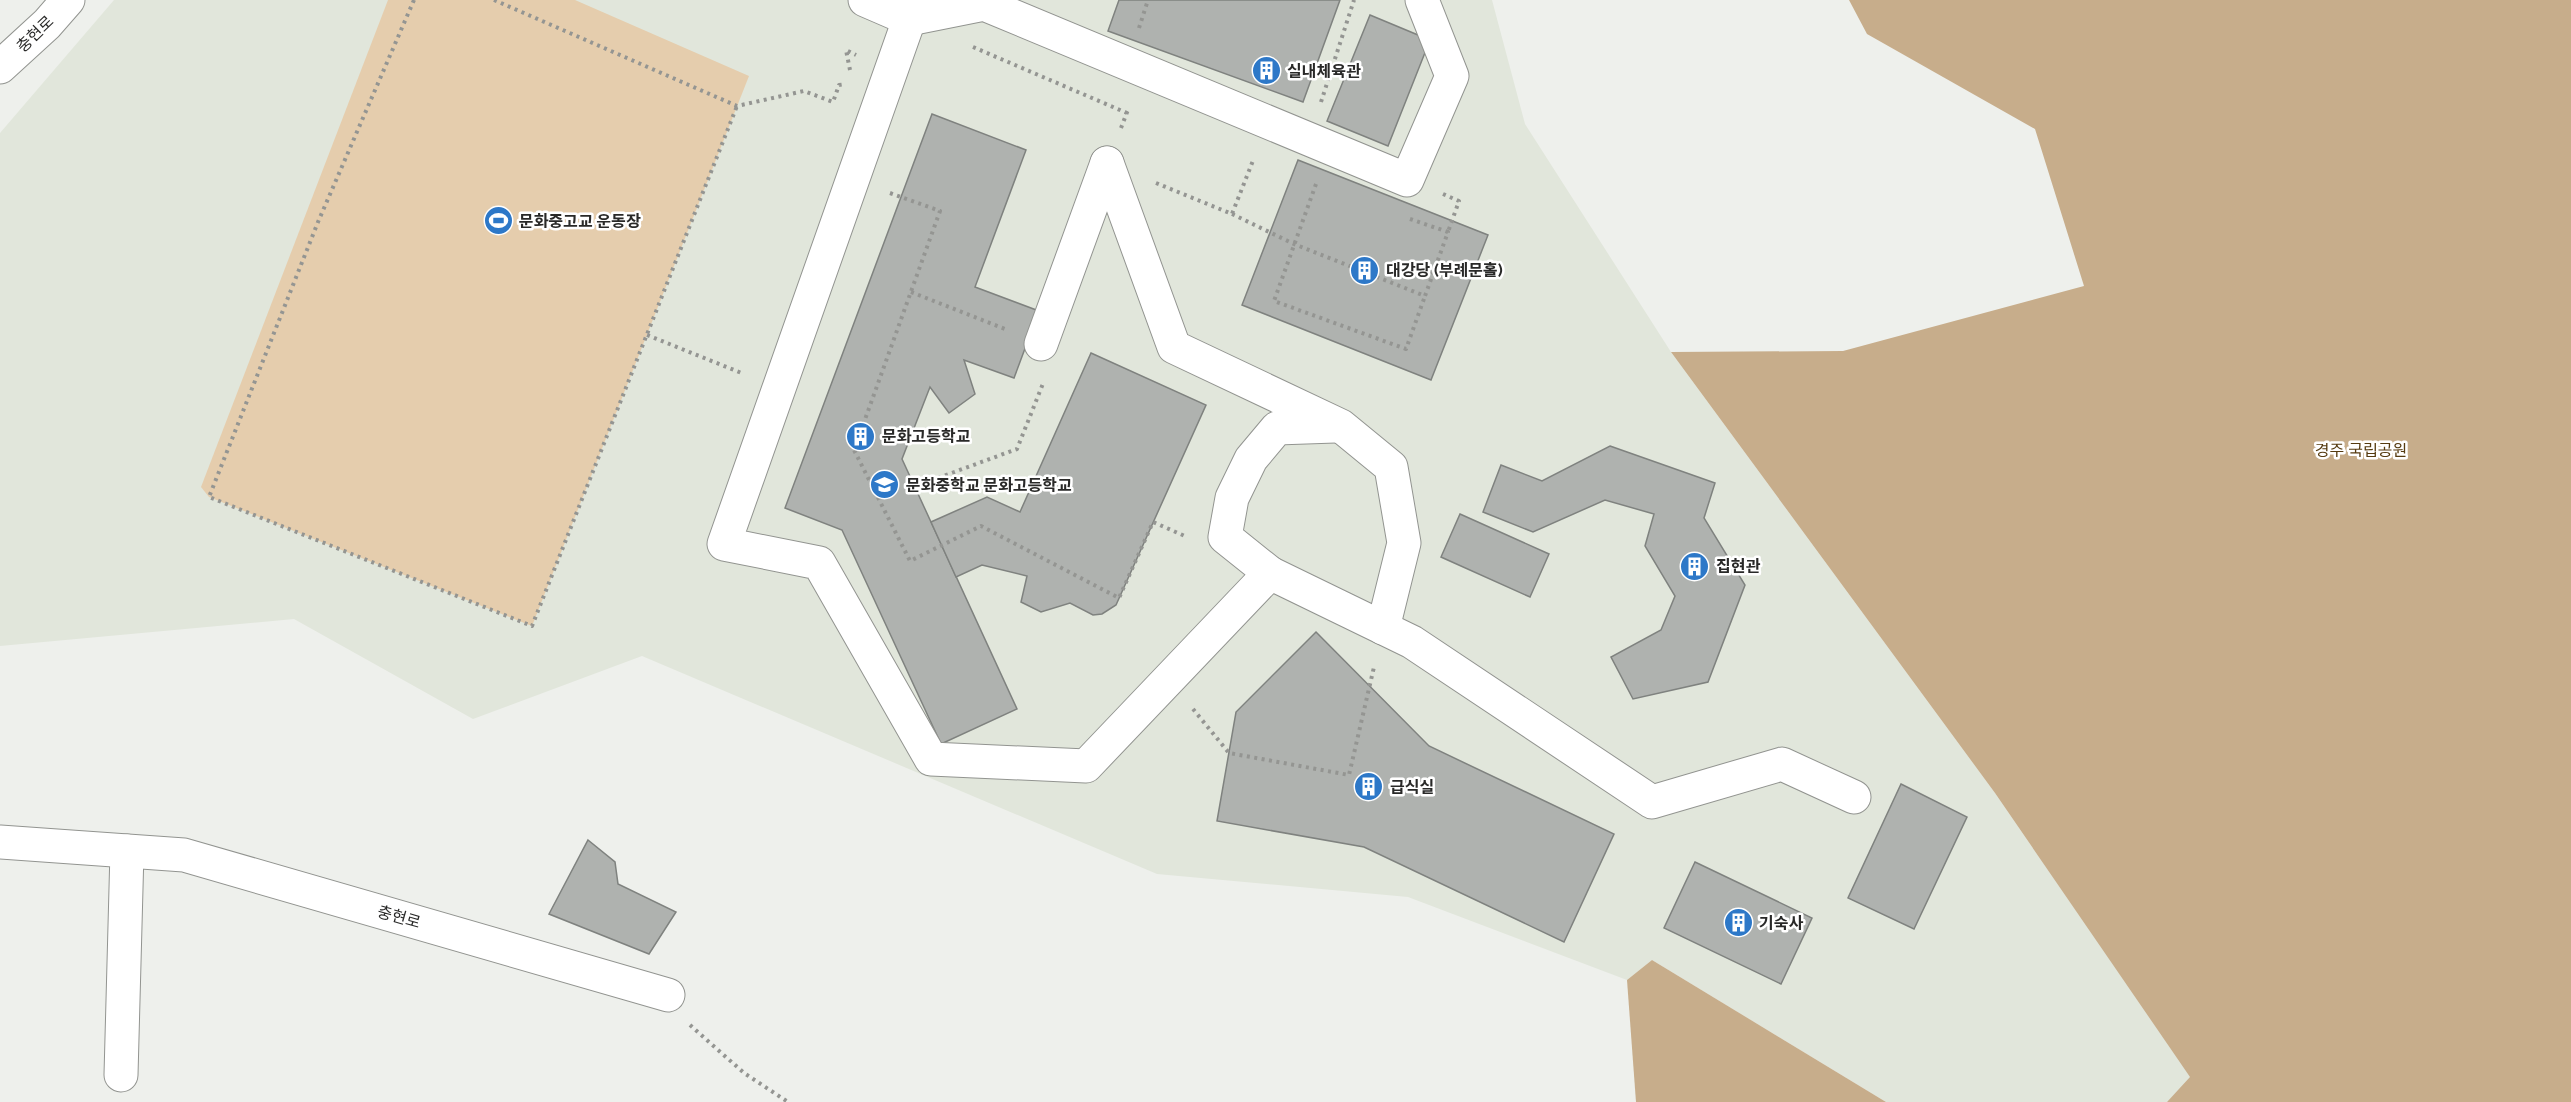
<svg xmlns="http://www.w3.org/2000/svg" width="2571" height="1102" font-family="Raleway,'Noto Sans KR',sans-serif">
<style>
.built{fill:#e1e6db}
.green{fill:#e5cdad}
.forest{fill:#c7ad8b}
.building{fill:#afb2af;stroke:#7f827f;stroke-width:1.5}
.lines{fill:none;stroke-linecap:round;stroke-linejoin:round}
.minor-casing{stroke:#929490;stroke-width:35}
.path{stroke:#949592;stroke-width:4;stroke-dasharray:3 4.5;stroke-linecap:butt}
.minor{stroke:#fff;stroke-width:33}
.labels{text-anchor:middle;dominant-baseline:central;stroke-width:5;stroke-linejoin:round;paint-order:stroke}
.street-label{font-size:16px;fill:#292928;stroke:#fff}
.poi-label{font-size:16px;font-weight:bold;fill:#292928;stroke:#fff;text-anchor:start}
.park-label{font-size:16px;fill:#563b10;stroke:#fff}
</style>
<rect width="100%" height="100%" fill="#eef0ec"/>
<path class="built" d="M114,0h1378l33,124 146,228 324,441 196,285 -24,24h-281l-234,-142 -25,20 -219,-83 -251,-23 -515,-218 -169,63 -179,-100 -294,27v-513z"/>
<path class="green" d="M388,0h187l174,76 -217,550 -323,-129 -8,-10z"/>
<g class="forest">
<path d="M1849,0h722v1102h-404l23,-25 -195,-284 -324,-441 172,-1 241,-65 -49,-157 -168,-95z"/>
<path d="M1652,960l234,142h-250l-9,-122z"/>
</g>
<g class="building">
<path d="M1119,0h221l-37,102 -195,-71z"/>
<path d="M1370,15l60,25 -42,106 -61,-25z"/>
<path d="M932,114l94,36 -51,137 64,24 -25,67 -50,-18 11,34 -26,19 -19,-26 -28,72 115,250 -76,35 -99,-214 -57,-22z"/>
<path d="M1298,160l190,75 -57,145 -189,-75z"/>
<path d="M1091,353l115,52 -90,200 -14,9 -9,1 -23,-12 -29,9 -20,-10 6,-26 -45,-11 -26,12 -25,-55 56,-25 33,15z"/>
<path d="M1610,446l105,37 -11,35 41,67 -37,97 -75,17 -22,-42 50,-27 14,-34 -30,-50 9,-32 -49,-14 -72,32 -50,-20 18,-47 41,16z"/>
<path d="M1460,514l89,40 -19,43 -89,-40z"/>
<path d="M1316,632l113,114 185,88 -50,108 -200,-95 -147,-26 19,-109z"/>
<path d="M1901,784l66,33 -53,112 -66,-31z"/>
<path d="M588,840l27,22 3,22 58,28 -27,42 -100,-40z"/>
<path d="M1695,862l117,56 -31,66 -117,-56z"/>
</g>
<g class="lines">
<defs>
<g id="minor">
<path d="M865,0l44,19 75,-15 423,176 45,-104 -30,-76"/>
<path d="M916,0l-192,544 95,19 112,196 155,7 184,-193 142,69 240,160 130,-38 72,33"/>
<path d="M0,67l47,-43 21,-24"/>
<path d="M1107,163l67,184 167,79 50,41 13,76 -21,85"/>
<path d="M1041,344l66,-181"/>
<path d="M1270,573l-45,-36 7,-39 19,-39 26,-31 58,-2"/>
<path d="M0,842l184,13 484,140"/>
<path d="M121,1075l6,-224"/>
</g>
</defs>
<use href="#minor" class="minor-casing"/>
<g class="path">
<path d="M414,0l-96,222 -109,275 323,129 205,-520"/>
<path d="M494,0l243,106 67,-15 29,11 6,-17 7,-1"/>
<path d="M1139,28l9,-28"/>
<path d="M973,47l154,66"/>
<path d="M850,70l-4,-20 10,5"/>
<path d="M1321,102l33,-102"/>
<path d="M1121,128l8,-21"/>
<path d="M1156,183l76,31 22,-56"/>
<path d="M1316,184l-42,117 132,48 19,-53"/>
<path d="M890,193l50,18 -86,239 56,111 71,-35 138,72 34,-76 34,15"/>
<path d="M1443,194l16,7 -11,31"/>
<path d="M1232,214l62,30 131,52 23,-64 -38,-13"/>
<path d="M911,292l94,37"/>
<path d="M647,335l97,39"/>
<path d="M938,478l79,-29 27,-68"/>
<path d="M1193,709l36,44 120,22 25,-108"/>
<path d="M690,1025l54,48 44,29"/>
</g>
<use href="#minor" class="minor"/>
</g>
<defs>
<symbol id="building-disc" viewBox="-11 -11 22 22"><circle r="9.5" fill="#2d78c8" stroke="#fff"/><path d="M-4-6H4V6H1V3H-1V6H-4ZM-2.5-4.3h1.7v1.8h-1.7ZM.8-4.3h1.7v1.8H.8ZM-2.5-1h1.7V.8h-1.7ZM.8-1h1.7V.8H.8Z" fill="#fff"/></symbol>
<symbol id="stadium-disc" viewBox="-11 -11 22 22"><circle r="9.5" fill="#2d78c8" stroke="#fff"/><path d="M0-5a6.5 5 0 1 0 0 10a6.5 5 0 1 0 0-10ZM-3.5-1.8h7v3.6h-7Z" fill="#fff"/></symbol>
<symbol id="school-disc" viewBox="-11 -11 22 22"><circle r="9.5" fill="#2d78c8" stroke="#fff"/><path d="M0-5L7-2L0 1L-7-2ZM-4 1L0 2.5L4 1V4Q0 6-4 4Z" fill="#fff"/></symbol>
</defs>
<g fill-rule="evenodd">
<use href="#building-disc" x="1250" y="54" width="33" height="33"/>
<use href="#stadium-disc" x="482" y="204" width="33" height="33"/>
<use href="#building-disc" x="1348" y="254" width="33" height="33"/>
<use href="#building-disc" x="844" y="420" width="33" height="33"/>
<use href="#school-disc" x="868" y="468" width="33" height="33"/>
<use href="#building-disc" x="1678" y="550" width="33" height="33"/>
<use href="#building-disc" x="1352" y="770" width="33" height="33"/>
<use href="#building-disc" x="1722" y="906" width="33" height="33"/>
</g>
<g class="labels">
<g class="street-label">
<text transform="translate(35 34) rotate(-44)">충현로</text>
<text transform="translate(399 917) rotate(16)">충현로</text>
</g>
<g class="poi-label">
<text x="1287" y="71">실내체육관</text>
<text x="519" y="221">문화중고교 운동장</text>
<text x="1386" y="270">대강당 (부례문홀)</text>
<text x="882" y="436">문화고등학교</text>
<text x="906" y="485">문화중학교 문화고등학교</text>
<text x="1716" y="566">집현관</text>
<text x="1390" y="787">급식실</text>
<text x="1759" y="923">기숙사</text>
</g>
<g class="park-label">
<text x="2361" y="450">경주 국립공원</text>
</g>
</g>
</svg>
